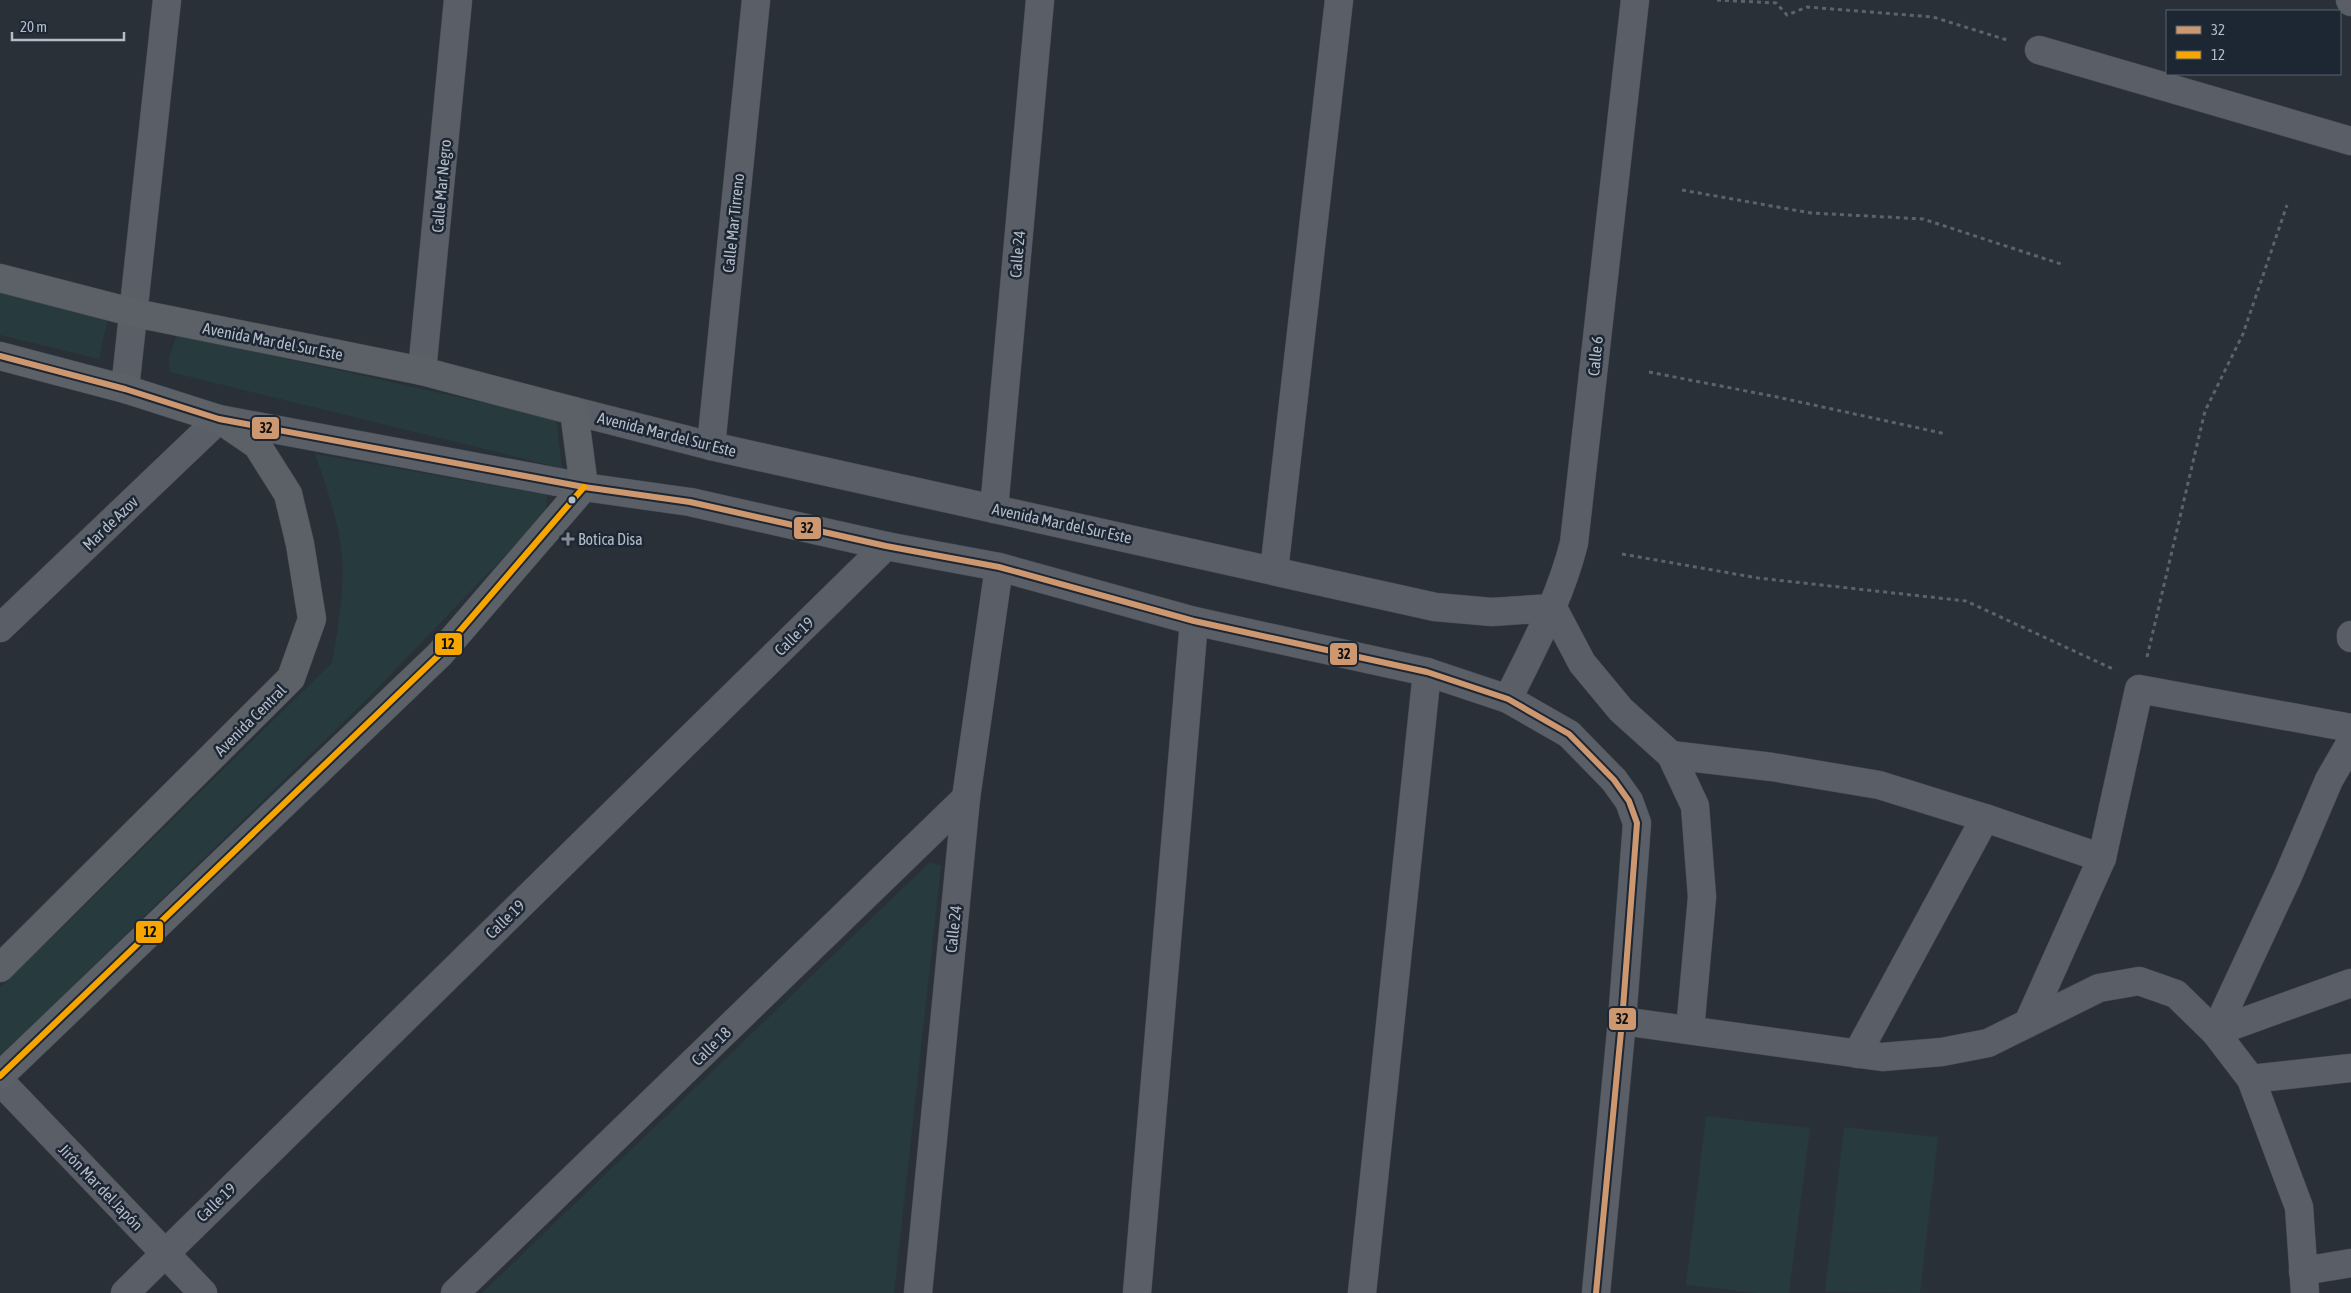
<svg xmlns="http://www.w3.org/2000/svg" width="2351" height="1293" font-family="'Asap Condensed',sans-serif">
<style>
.green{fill:#273a3e}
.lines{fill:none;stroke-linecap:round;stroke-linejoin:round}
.minor-casing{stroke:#484c53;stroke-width:29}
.major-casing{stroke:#484c55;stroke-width:29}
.path{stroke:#5d636a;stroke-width:3;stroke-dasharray:4 4;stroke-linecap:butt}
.minor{stroke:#5a5e66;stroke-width:28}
.major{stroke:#5c6168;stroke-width:28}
.bus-1-casing{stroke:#1d2633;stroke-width:10}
.bus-2-casing{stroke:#1d2633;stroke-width:10}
.bus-1{stroke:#cd976f;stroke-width:6}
.bus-2{stroke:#f7a600;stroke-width:6}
.bus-dot{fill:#b4bcc9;stroke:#1d2633;stroke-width:2}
.poi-dot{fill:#848b96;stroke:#1d2633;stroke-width:2}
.labels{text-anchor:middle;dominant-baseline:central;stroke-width:5;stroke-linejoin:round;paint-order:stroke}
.street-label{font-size:16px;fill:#b4bcc9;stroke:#1d2633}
.poi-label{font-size:16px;fill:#b4bcc9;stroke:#1d2633;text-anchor:start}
.line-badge{stroke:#1d2633;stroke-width:2}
.pale-badge-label{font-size:14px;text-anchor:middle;font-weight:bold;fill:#111}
</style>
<rect width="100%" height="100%" fill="#2a3038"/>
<g class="green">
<path d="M0,292l108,25 -9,42 -99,-24z"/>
<path d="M177,334l379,85 6,49 -392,-96 -1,-14z"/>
<path d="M315,454l232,41 -1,18 -178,185 -368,359v-69l332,-325c6,-36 13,-72 10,-108 -3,-34 -16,-69 -27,-101z"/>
<path d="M930,862l11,4 -47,427h-412z"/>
<path d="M1706,1116l104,12 -21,165h-34l-69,-8z"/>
<path d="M1844,1127l94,10 -18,156 -95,-1z"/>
</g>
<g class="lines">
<defs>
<g id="minor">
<path d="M2350,0l1,2"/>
<path d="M2039,50l312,91"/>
<path d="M422,371l36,-371"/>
<path d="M125,389l42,-389"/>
<path d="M574,411l137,35 724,161 57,5 61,-4"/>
<path d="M711,446l45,-446"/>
<path d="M994,509l46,-509"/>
<path d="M1274,571l65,-571"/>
<path d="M1553,608l29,55 39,47 50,45 24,51 7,91 -12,133"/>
<path d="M0,628l219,-209 365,68 106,15 196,44 113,21 195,54 233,51 81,27 61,35 45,46 15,21 8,22 -15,198 -26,272"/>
<path d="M2351,635v3"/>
<path d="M1508,699c25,-51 52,-100 66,-156l61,-543"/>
<path d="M1671,755l101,12 107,18 106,33 117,40"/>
<path d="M1622,1021l260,36 60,-5 46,-9 111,-55 40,-7 37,13 39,38 136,-49"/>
<path d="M2028,1023l74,-165 37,-169 212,39"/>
<path d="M1857,1054l128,-236"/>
<path d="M2251,1079l100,-11"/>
<path d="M0,1081l203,212"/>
<path d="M2303,1271l48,-8"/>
<path d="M125,1293l761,-747"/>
<path d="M455,1293l511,-495"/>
<path d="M918,1293l48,-495 33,-231"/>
<path d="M1137,1293l57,-672"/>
<path d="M1362,1293l65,-621"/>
<path d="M2305,1293l-6,-86 -48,-128 -36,-47 73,-156 41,-96 22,-38"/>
</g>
<g id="major">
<path d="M0,278l135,35 287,58 152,40 10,76 -144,167 -440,422"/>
<path d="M0,356l125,33 94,30 38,26 31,49 12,50 12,75 -21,59 -291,290"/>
</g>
</defs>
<use href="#minor" class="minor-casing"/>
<use href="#major" class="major-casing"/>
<g class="path">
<path d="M1717,0l59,3 11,12 20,-8 126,10 74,23"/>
<path d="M1682,190l129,23 112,6 141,46"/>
<path d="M1649,372l128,25 169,37"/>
<path d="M1622,554l136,24 208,23 147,68"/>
<path d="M2147,657l58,-246 38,-77 44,-129"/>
</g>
<use href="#minor" class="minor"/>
<use href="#major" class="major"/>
<defs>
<path id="bus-1" d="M0,356l125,33 94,30 365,68 106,15 196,44 113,21 195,54 233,51 81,27 61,35 45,46 15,21 8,22 -15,198 -26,272"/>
<path id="bus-2" d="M0,1076l440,-422 144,-167"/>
</defs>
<use href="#bus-1" class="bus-1-casing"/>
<use href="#bus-2" class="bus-2-casing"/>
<use href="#bus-1" class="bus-1"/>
<use href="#bus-2" class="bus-2"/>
</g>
<circle class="bus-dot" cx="572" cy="500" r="4.5"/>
<path class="poi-dot" d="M565.5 531.5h5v5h5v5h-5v5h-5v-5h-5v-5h5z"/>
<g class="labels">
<g class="street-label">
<text transform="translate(441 186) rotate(-85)">Calle Mar Negro</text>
<text transform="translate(733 223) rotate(-84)">Calle Mar Tirreno</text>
<text transform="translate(1017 254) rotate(-85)">Calle 24</text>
<text transform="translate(273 341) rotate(11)">Avenida Mar del Sur Este</text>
<text transform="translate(1595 356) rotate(-84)">Calle 6</text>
<text transform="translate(667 434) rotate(14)">Avenida Mar del Sur Este</text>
<text transform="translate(110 523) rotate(-44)">Mar de Azov</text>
<text transform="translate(1062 523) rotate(12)">Avenida Mar del Sur Este</text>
<text transform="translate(794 636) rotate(-44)">Calle 19</text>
<text transform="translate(250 720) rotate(-45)">Avenida Central</text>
<text transform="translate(505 919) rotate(-44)">Calle 19</text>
<text transform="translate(953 929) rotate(-84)">Calle 24</text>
<text transform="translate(711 1046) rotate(-44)">Calle 18</text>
<text transform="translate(101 1187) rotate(46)">Jirón Mar del Japón</text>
<text transform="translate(216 1202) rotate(-44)">Calle 19</text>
</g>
<g class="poi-label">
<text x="578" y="539">Botica Disa</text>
</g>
</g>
<g class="line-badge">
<rect x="251" y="416" width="29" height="24" rx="5" fill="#cd976f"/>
<rect x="793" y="516" width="29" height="24" rx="5" fill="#cd976f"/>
<rect x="434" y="632" width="29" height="24" rx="5" fill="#f7a600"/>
<rect x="1329" y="642" width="29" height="24" rx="5" fill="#cd976f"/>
<rect x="135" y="920" width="29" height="24" rx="5" fill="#f7a600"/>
<rect x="1608" y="1007" width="29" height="24" rx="5" fill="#cd976f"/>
</g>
<g class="pale-badge-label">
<text x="266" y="433">32</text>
<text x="807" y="533">32</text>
<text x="448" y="649">12</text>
<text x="1344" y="659">32</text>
<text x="150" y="937">12</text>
<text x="1622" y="1024">32</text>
</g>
<rect x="2166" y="10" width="175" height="65" fill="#1d2633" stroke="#59626f"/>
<rect x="2176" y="26" width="25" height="8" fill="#cd976f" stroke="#59626f"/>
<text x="2211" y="35" font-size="15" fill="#b4bcc9">32</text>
<rect x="2176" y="51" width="25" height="8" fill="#f7a600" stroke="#59626f"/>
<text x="2211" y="60" font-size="15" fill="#b4bcc9">12</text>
<path d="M12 32v8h112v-8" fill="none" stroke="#b4bcc9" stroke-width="2.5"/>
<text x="20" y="32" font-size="15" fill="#b4bcc9" stroke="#1d2633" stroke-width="4" paint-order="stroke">20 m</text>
</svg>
